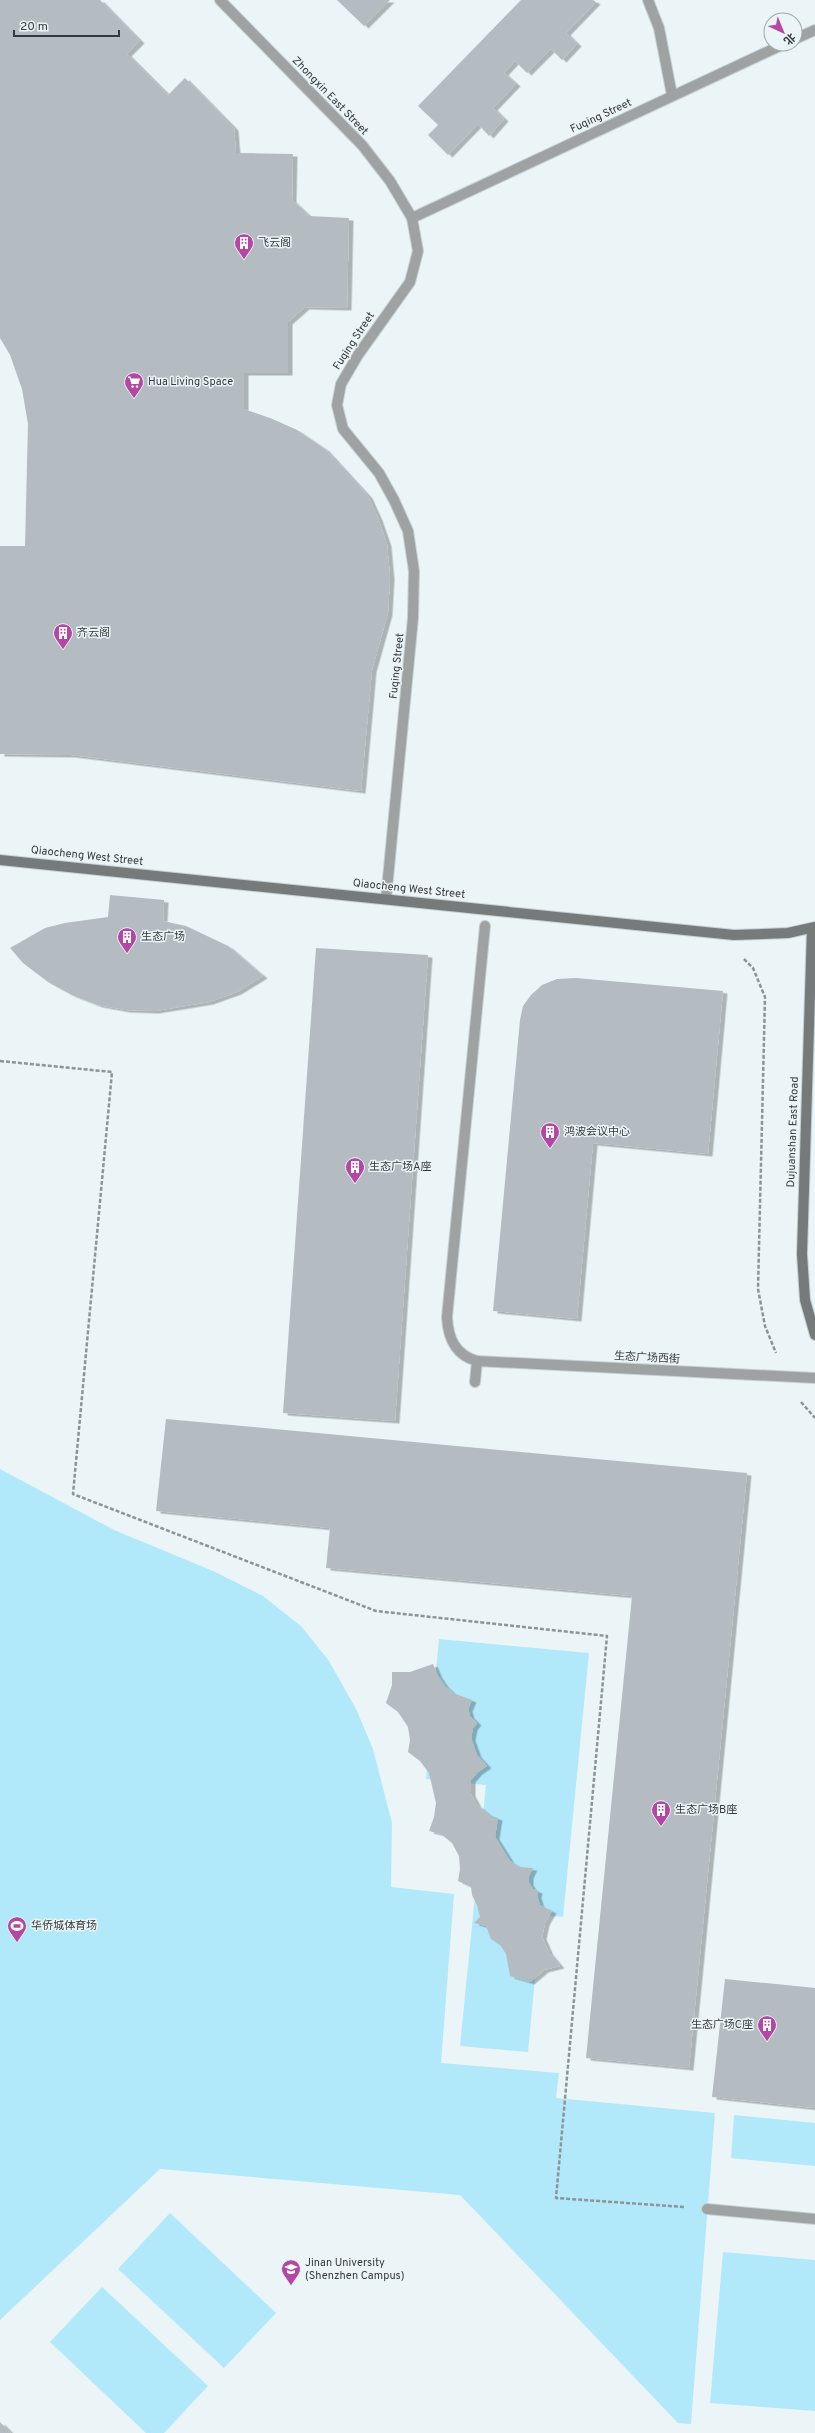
<svg xmlns="http://www.w3.org/2000/svg" width="815" height="2433" font-family="Overpass,'Noto Sans SC',sans-serif">
<style>
.green{fill:#b2e9fa}
.building{fill:#b4bbc1;filter:url(#shadow)}
.lines{fill:none;stroke-linecap:round;stroke-linejoin:round}
.lane-casing{stroke:#c7cfd1;stroke-width:12}
.street-casing{stroke:#c7cfd1;stroke-width:12}
.secondary-casing{stroke:#c7cfd1;stroke-width:12}
.path{stroke:#8d9396;stroke-width:2.5;stroke-dasharray:4 2;stroke-linecap:butt}
.lane{stroke:#9ea2a2;stroke-width:10}
.street{stroke:#9ea2a2;stroke-width:10}
.secondary{stroke:#757b7b;stroke-width:10}
.labels{text-anchor:middle;dominant-baseline:central;stroke-width:3;stroke-linejoin:round;paint-order:stroke}
.street-label{font-size:11px;fill:#36393b;stroke:#ebf4f7}
.poi-label{font-size:11px;fill:#36393b;stroke:#ebf4f7;text-anchor:start}
</style>
<defs>
<filter id="shadow"><feDropShadow dx="4.5" dy="2.5" stdDeviation="0" flood-color="#0004"/></filter>
</defs>
<rect width="100%" height="100%" fill="#ebf4f7"/>
<g class="green">
<path d="M0,1469l114,61 99,41 50,25 39,31 27,34 27,48 17,40 19,74 -1,64 63,7 -13,169 118,10 -3,25 159,15 -24,311 -13,-1 -218,-228 -300,-26 -160,151z"/>
<path d="M439,1639l150,14 -26,264 -22,-2 -13,137 -68,-6 26,-261 -60,-6z"/>
<path d="M734,2115l81,8v43l-84,-8z"/>
<path d="M170,2213l106,100 -52,55 -106,-99z"/>
<path d="M723,2252l92,8v151l-105,-8z"/>
<path d="M102,2287l106,99 -44,47h-18l-96,-91z"/>
</g>
<g class="building">
<path d="M0,0h100l40,41 -13,13 41,41 17,-17 49,50 2,25 57,1 -1,46 17,16 40,2 -2,90 -42,-1 -17,15v51h-44v36l26,9 27,12 28,19 43,47 10,22 9,26 3,33 -2,36 -16,57 -11,121 -290,-36 -71,-1v-208h25l3,-122 -6,-35 -12,-34 -10,-17z"/>
<path d="M337,0h53l-26,26z"/>
<path d="M521,0h72l3,2 -30,31 11,11 -15,16 -11,-11 -24,24 -12,-12 -11,12 12,11 -23,24 11,11 -15,17 -11,-12 -30,31 -20,-20 10,-10 -20,-19z"/>
<path d="M110,895l54,5 -1,21 23,5 42,20 35,30 -26,16 -28,10 -54,9 -29,-1 -28,-5 -26,-10 -24,-13 -25,-19 -13,-15 35,-20 20,-5 43,-6z"/>
<path d="M316,948l112,7 -33,466 -112,-8z"/>
<path d="M576,978l147,13 -15,163 -115,-11 -16,176 -84,-8 27,-291 3,-14 8,-11 11,-10 15,-6z"/>
<path d="M166,1419l581,54 -58,595 -103,-10 46,-462 -306,-28 4,-40 -174,-17z"/>
<path d="M433,1664l5,12 7,10 8,7 19,7 -4,9 2,7 7,7 -4,5 -2,10 6,17 10,11 -9,6 -7,8v14l6,11 12,10 9,3 -3,19 15,24 10,6 13,1 -4,8v7l4,6 5,2 -1,5 3,9 12,6 -7,12 -3,14 7,16 11,13 -16,4 -14,12 -20,-6 -4,-22 -6,-9 -9,-6 -5,-13 -12,-3 6,-6 -3,-12 -5,-10 -1,-8 -13,-6 2,-12 -1,-13 -7,-13 -11,-9 -12,-3 5,-14 2,-14 -7,-30 -9,-12 -12,-9 2,-12 -2,-13 -10,-15 -12,-9 6,-18v-13h18z"/>
<path d="M725,1979l90,9v120l-103,-11z"/>
<path d="M0,2422l11,11h-11z"/>
</g>
<g class="lines">
<defs>
<g id="lane">
<path d="M648,0l11,28 13,67"/>
<path d="M475,1382l2,-21c-22,-6 -29,-23 -30,-44l38,-391"/>
</g>
<g id="street">
<path d="M220,0l142,145 28,36 22,37 6,33 -8,31 -52,73 -17,29 -4,21 6,24 36,44 15,27 14,31 6,40 -1,47 -27,281"/>
<path d="M795,39l20,-9"/>
<path d="M412,218l372,-174"/>
<path d="M477,1361l338,17"/>
<path d="M707,2209l108,10"/>
</g>
<g id="secondary">
<path d="M0,860l734,75 54,-2 27,-6"/>
<path d="M812,928l-10,326 3,46 10,35"/>
</g>
</defs>
<use href="#lane" class="lane-casing"/>
<use href="#street" class="street-casing"/>
<use href="#secondary" class="secondary-casing"/>
<g class="path">
<path d="M744,959l9,9 12,29 -7,292 7,37 11,27"/>
<path d="M0,1061l112,11 -39,422 303,117 231,25 -51,562 128,9"/>
<path d="M801,1402l14,16"/>
</g>
<use href="#lane" class="lane"/>
<use href="#street" class="street"/>
<use href="#secondary" class="secondary"/>
</g>
<defs>
<symbol id="building-pin" viewBox="-11 -11 22 30"><path d="M0 17L-7.5 6A9.5 9.5 0 1 1 7.5 6Z" fill="#b446a4" stroke="#ebf4f7"/><path d="M-4-6H4V6H1V3H-1V6H-4ZM-2.5-4.3h1.7v1.8h-1.7ZM.8-4.3h1.7v1.8H.8ZM-2.5-1h1.7V.8h-1.7ZM.8-1h1.7V.8H.8Z" fill="#fff"/></symbol>
<symbol id="supermarket-pin" viewBox="-11 -11 22 30"><path d="M0 17L-7.5 6A9.5 9.5 0 1 1 7.5 6Z" fill="#b446a4" stroke="#ebf4f7"/><path d="M-6-5.5h2.5l.6 2H6L4.5 2H-2.5L-4.4-4H-6ZM-1.5 3.2a1.3 1.3 0 1 0 .1 0ZM3 3.2a1.3 1.3 0 1 0 .1 0Z" fill="#fff"/></symbol>
<symbol id="stadium-pin" viewBox="-11 -11 22 30"><path d="M0 17L-7.5 6A9.5 9.5 0 1 1 7.5 6Z" fill="#b446a4" stroke="#ebf4f7"/><path d="M0-5a6.5 5 0 1 0 0 10a6.5 5 0 1 0 0-10ZM-3.5-1.8h7v3.6h-7Z" fill="#fff"/></symbol>
<symbol id="university-pin" viewBox="-11 -11 22 30"><path d="M0 17L-7.5 6A9.5 9.5 0 1 1 7.5 6Z" fill="#b446a4" stroke="#ebf4f7"/><path d="M0-5L7-2L0 1L-7-2ZM-4 1L0 2.5L4 1V4Q0 6-4 4Z" fill="#fff"/></symbol>
</defs>
<g fill-rule="evenodd">
<use href="#building-pin" x="233" y="232" width="22" height="30"/>
<use href="#supermarket-pin" x="123" y="371" width="22" height="30"/>
<use href="#building-pin" x="52" y="622" width="22" height="30"/>
<use href="#building-pin" x="116" y="926" width="22" height="30"/>
<use href="#building-pin" x="539" y="1121" width="22" height="30"/>
<use href="#building-pin" x="344" y="1156" width="22" height="30"/>
<use href="#building-pin" x="650" y="1799" width="22" height="30"/>
<use href="#stadium-pin" x="6" y="1915" width="22" height="30"/>
<use href="#building-pin" x="756" y="2014" width="22" height="30"/>
<use href="#university-pin" x="280" y="2258" width="22" height="30"/>
</g>
<g class="labels">
<g class="street-label">
<text transform="translate(330 96) rotate(46)">Zhongxin East Street</text>
<text transform="translate(601 116) rotate(-25)">Fuqing Street</text>
<text transform="translate(354 341) rotate(-57)">Fuqing Street</text>
<text transform="translate(397 666) rotate(-84)">Fuqing Street</text>
<text transform="translate(87 856) rotate(6)">Qiaocheng West Street</text>
<text transform="translate(409 889) rotate(6)">Qiaocheng West Street</text>
<text transform="translate(793 1132) rotate(-88)">Dujuanshan East Road</text>
<text transform="translate(647 1358) rotate(3)">生态广场西街</text>
</g>
<g class="poi-label">
<text x="258" y="243">飞云阁</text>
<text x="148" y="382">Hua Living Space</text>
<text x="77" y="633">齐云阁</text>
<text x="141" y="937">生态广场</text>
<text x="564" y="1132">鸿波会议中心</text>
<text x="369" y="1167">生态广场A座</text>
<text x="675" y="1810">生态广场B座</text>
<text x="31" y="1926">华侨城体育场</text>
<text x="753" y="2025" text-anchor="end">生态广场C座</text>
<text x="305" y="2263">Jinan University<tspan x="305" dy="13">(Shenzhen Campus)</tspan></text>
</g>
</g>
<g transform="translate(783 32) rotate(136)"><circle r="19" fill="#ebf4f7" stroke="#a3a9ac"/>
<path d="M0-3L7 15L0 10L-7 15Z" fill="#b446a4"/>
<text y="-6" font-size="11" font-weight="bold" text-anchor="middle" fill="#36393b">北</text>
</g>
<path d="M14 30v6h105v-6" fill="none" stroke="#36393b" stroke-width="2"/>
<text x="20" y="30" font-size="12" fill="#36393b" stroke="#ebf4f7" stroke-width="3" paint-order="stroke">20 m</text>
</svg>
